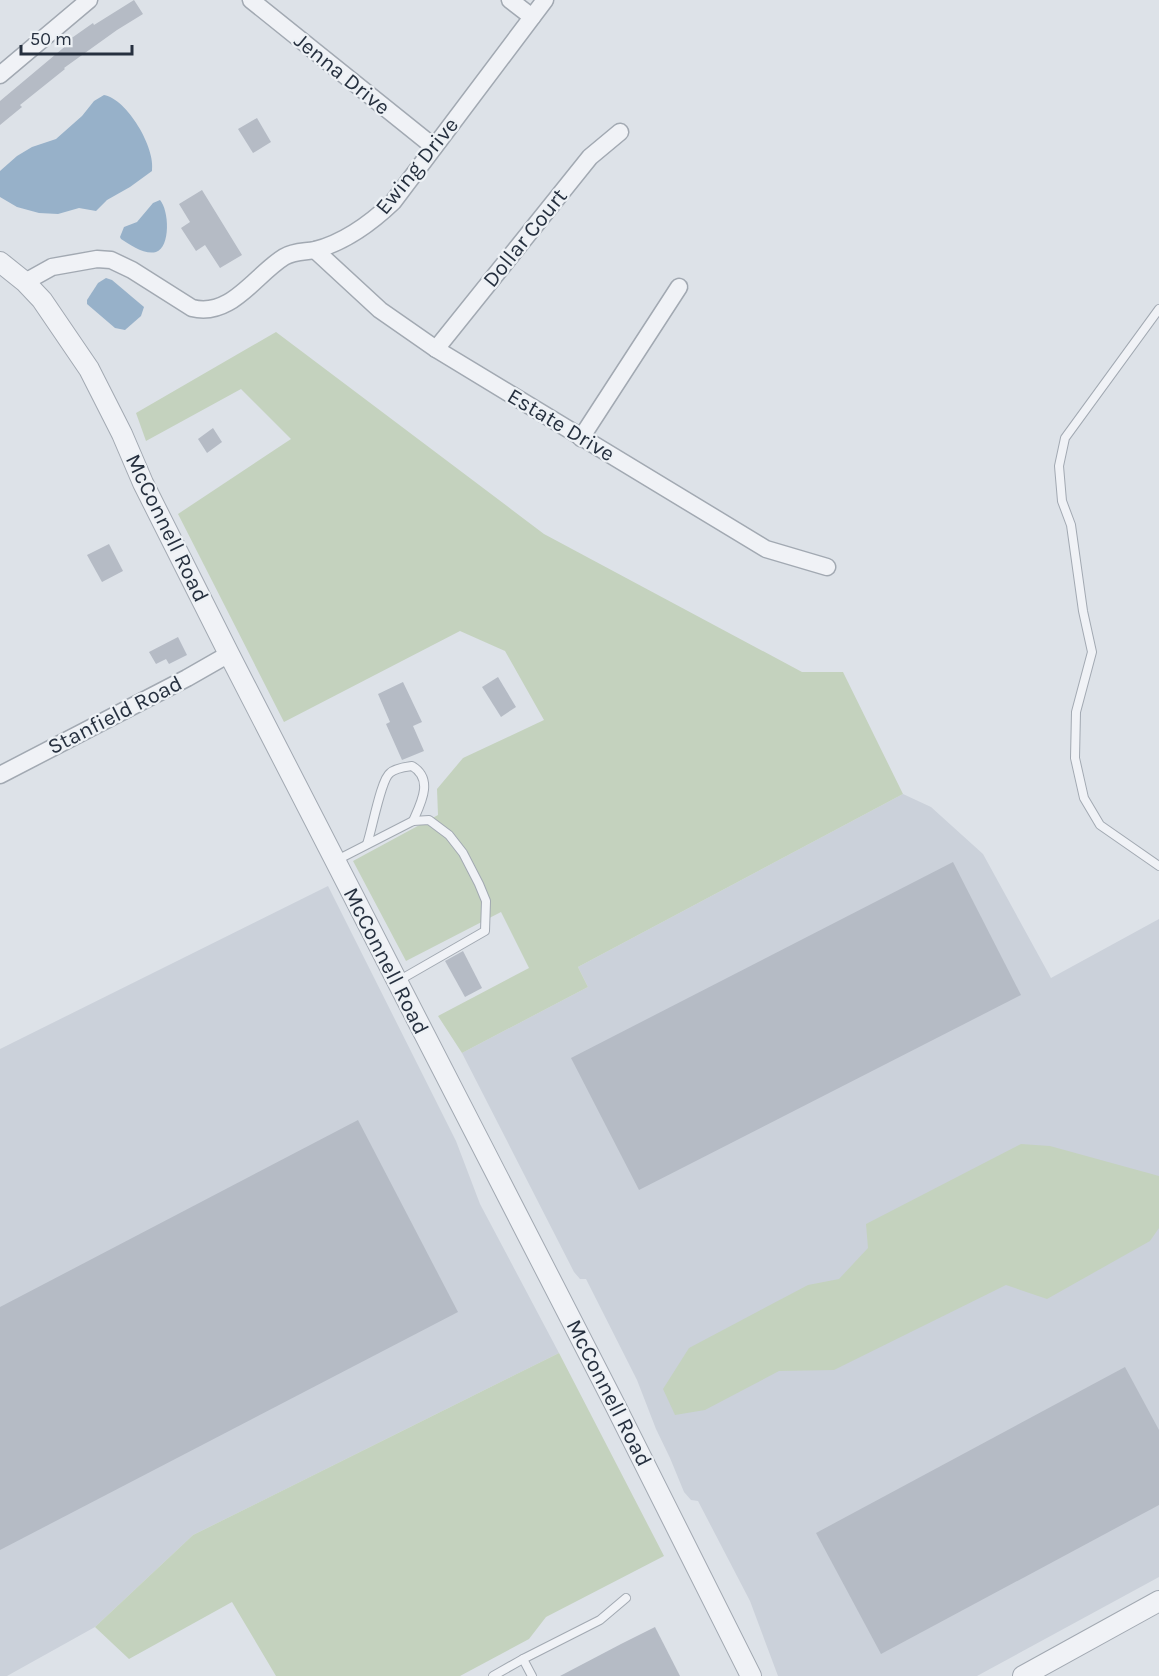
<svg xmlns="http://www.w3.org/2000/svg" width="1159" height="1676" font-family="Karla,sans-serif">
<style>
.built{fill:#cbd1da}
.green{fill:#c4d2be}
.water{fill:#97b1c9}
.building{fill:#b5bbc5}
.lines{fill:none;stroke-linecap:round;stroke-linejoin:round}
.service-casing{stroke:#a2a9b2;stroke-width:10}
.minor-casing{stroke:#a2a9b2;stroke-width:19}
.tertiary-casing{stroke:#a2a9b2;stroke-width:22}
.service{stroke:#f0f2f6;stroke-width:8}
.minor{stroke:#f0f2f6;stroke-width:16}
.tertiary{stroke:#f0f2f6;stroke-width:20}
.labels{text-anchor:middle;dominant-baseline:central;stroke-width:4.5;stroke-linejoin:round;paint-order:stroke}
.street-label{font-size:22px;fill:#26303f;stroke:#edf1f5}
</style>
<rect width="100%" height="100%" fill="#dde2e8"/>
<g class="built">
<path d="M903,794l28,13 52,47 68,124 108,-59v658l-182,99h-199l-28,-75 -52,-100 -7,-1 -7,-8 -14,-34 -14,-29 -19,-49 -51,-101h-6l-6,-7 -112,-219 126,-66 -10,-20z"/>
<path d="M328,886l128,255 24,63 79,149 -366,182 -98,92 -88,49h-7v-627z"/>
</g>
<g class="green">
<path d="M276,332l268,202 258,138h41l60,122 -325,173 10,20 -126,66 -24,-37 91,-48 -28,-56 -95,49 -53,-100 85,-46 -1,-26 26,-31 81,-38 -39,-69 -45,-20 -176,91 -106,-208 113,-75 -50,-50 -95,52 -10,-28z"/>
<path d="M1021,1144l29,2 109,30v52l-9,13 -103,58 -41,-14 -172,85 -55,1 -74,39 -30,5 -12,-26 26,-41 119,-63 31,-6 29,-31 -2,-24z"/>
<path d="M559,1353l105,203 -118,61 -17,22 -69,37h-184l-44,-74 -103,57 -34,-32 98,-92z"/>
</g>
<g class="water">
<path d="M104,95c23,4 52,53 48,76l-22,16 -23,13 -11,11 -17,-3 -21,6 -19,-1 -22,-6 -17,-10v-26l17,-15 15,-9 24,-8 26,-23 12,-15z"/>
<path d="M160,200c9,10 11,47 -4,52 -11,3 -26,-7 -35,-13l-1,-2 4,-10 13,-5 16,-19z"/>
<path d="M106,278l6,2 32,27 -3,9 -16,14 -10,-2 -28,-24v-4l11,-17z"/>
</g>
<g class="building">
<path d="M134,0l9,14 -26,16 -53,38 1,1 -45,36 2,2 -22,18v-24l68,-57 -2,-2 27,-19 1,2z"/>
<path d="M257,118l14,24 -18,11 -15,-24z"/>
<path d="M202,190l40,65 -22,13 -15,-23 -9,6 -15,-23 9,-6 -11,-18z"/>
<path d="M213,428l9,14 -15,11 -9,-14z"/>
<path d="M109,544l14,27 -21,11 -15,-27z"/>
<path d="M178,637l9,18 -18,9 -3,-5 -10,5 -7,-12z"/>
<path d="M498,677l18,30 -15,10 -19,-30z"/>
<path d="M403,682l19,40 -9,4 11,25 -22,9 -16,-36 4,-2 -12,-28z"/>
<path d="M953,862l68,133 -382,195 -68,-132z"/>
<path d="M463,951l19,37 -17,9 -20,-36z"/>
<path d="M358,1120l100,192 -458,238v-243z"/>
<path d="M1125,1367l34,63v75l-278,149 -65,-121z"/>
<path d="M655,1627l25,49h-120l61,-32z"/>
</g>
<g class="lines">
<defs>
<g id="service">
<path d="M1159,309l-94,129 -6,28 3,35 9,24 12,86 9,41 -16,60 -1,46 9,40 16,27 59,41"/>
<path d="M367,844c5,-14 14,-65 23,-71 5,-5 15,-6 22,-7 22,13 9,37 1,55"/>
<path d="M335,861l78,-40 16,-1 20,15 14,18 16,31 7,17 -1,30 -87,50"/>
<path d="M493,1676l30,-17"/>
<path d="M532,1676l-9,-17 77,-39 26,-22"/>
</g>
<g id="minor">
<path d="M251,0l183,147"/>
<path d="M510,0l22,17"/>
<path d="M0,75l89,-75"/>
<path d="M315,250l65,60 56,39 330,200 61,18"/>
<path d="M25,282l27,-15 45,-8 14,1 21,10 60,38c39,10 63,-33 92,-51 10,-6 20,-5 31,-7 31,-8 56,-27 78,-48l152,-202"/>
<path d="M436,349l154,-192 30,-25"/>
<path d="M581,438l98,-151"/>
<path d="M0,775l187,-97 42,-24"/>
</g>
<g id="tertiary">
<path d="M0,262l25,20 17,18 47,69 33,65 21,49 86,171 386,751 136,271"/>
<path d="M1023,1676l136,-75"/>
</g>
</defs>
<use href="#service" class="service-casing"/>
<use href="#minor" class="minor-casing"/>
<use href="#tertiary" class="tertiary-casing"/>
<use href="#service" class="service"/>
<use href="#minor" class="minor"/>
<use href="#tertiary" class="tertiary"/>
</g>
<g class="labels">
<g class="street-label">
<text transform="translate(342 74) rotate(39)">Jenna Drive</text>
<text transform="translate(417 166) rotate(-51)">Ewing Drive</text>
<text transform="translate(525 238) rotate(-51)">Dollar Court</text>
<text transform="translate(561 425) rotate(31)">Estate Drive</text>
<text transform="translate(167 528) rotate(64)">McConnell Road</text>
<text transform="translate(115 715) rotate(-27)">Stanfield Road</text>
<text transform="translate(386 961) rotate(63)">McConnell Road</text>
<text transform="translate(609 1393) rotate(63)">McConnell Road</text>
</g>
</g>
<path d="M21 45v9h111v-9" fill="none" stroke="#26303f" stroke-width="3"/>
<text x="30" y="45" font-size="18" fill="#26303f" stroke="#edf1f5" stroke-width="4.5" paint-order="stroke">50 m</text>
</svg>
